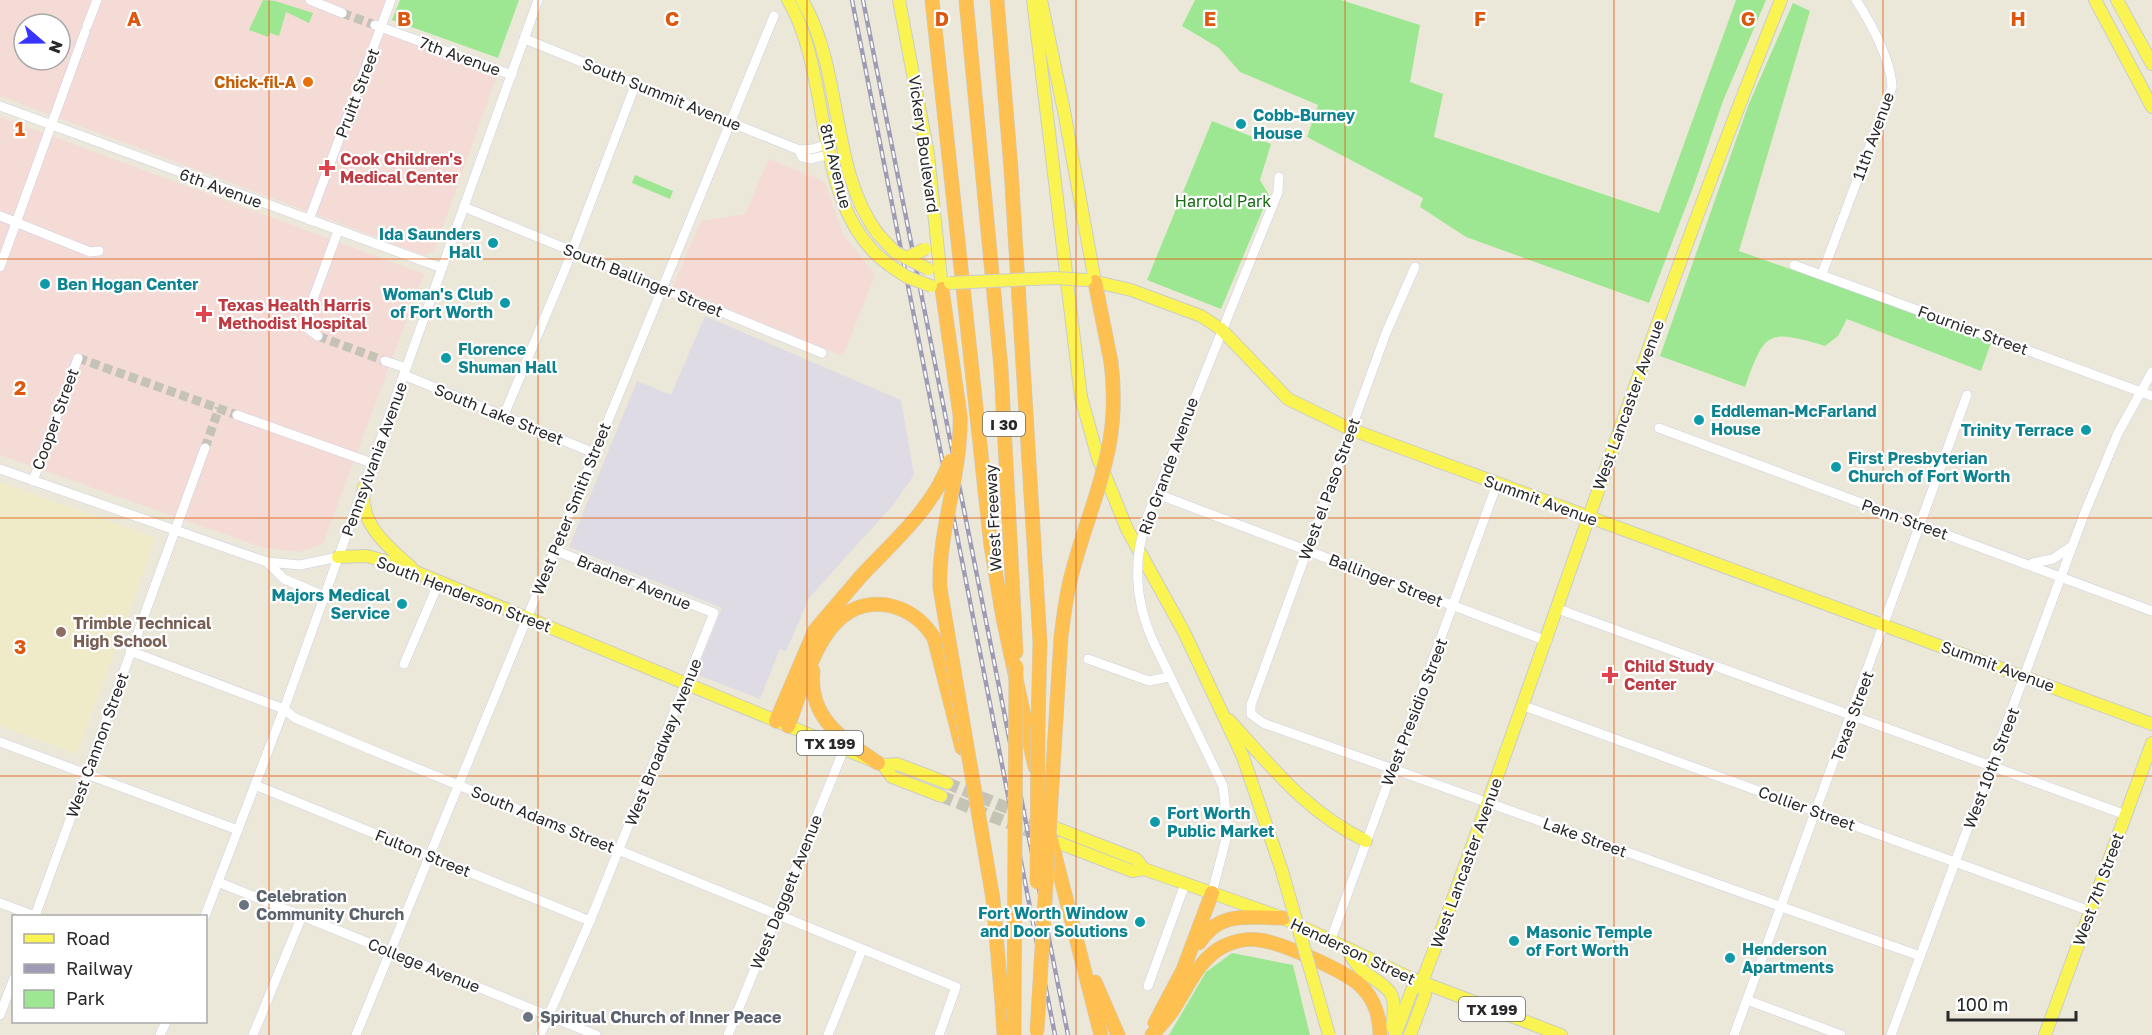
<svg xmlns="http://www.w3.org/2000/svg" width="2152" height="1035" font-family="'Golos Text',sans-serif">
<style>
.industrial{fill:#dfdbe4}
.education{fill:#efeac8}
.medical{fill:#f4dbd6;fill-rule:evenodd}
.green{fill:#9ee792}
.lines{fill:none;stroke-linecap:round;stroke-linejoin:round}
.minor-tunnel{stroke:#c5c2b6;stroke-width:9;stroke-dasharray:9 4.5;stroke-linecap:butt}
.major-tunnel{stroke:#c5c2b6;stroke-width:12;stroke-dasharray:12 6;stroke-linecap:butt}
.minor-casing{stroke:#cfcfe3;stroke-width:10}
.major-casing{stroke:#ccc;stroke-width:14}
.highway-casing{stroke:#ccc;stroke-width:15}
.minor{stroke:#fff;stroke-width:9}
.major{stroke:#f9f452;stroke-width:12}
.highway{stroke:#ffc052;stroke-width:14}
.rail-casing{stroke:#9e9cb5;stroke-width:4.5}
.rail{stroke:#fff;stroke-width:2;stroke-dasharray:7;stroke-linecap:butt}
.minor-bridge-casing{stroke:#cfcfe3;stroke-width:10;stroke-linecap:butt}
.major-bridge-casing{stroke:#ccc;stroke-width:14;stroke-linecap:butt}
.highway-bridge-casing{stroke:#ccc;stroke-width:15;stroke-linecap:butt}
.minor-bridge{stroke:#fff;stroke-width:9}
.major-bridge{stroke:#f9f452;stroke-width:12}
.highway-bridge{stroke:#ffc052;stroke-width:14}
.grid{fill:none;stroke:#de570d;stroke-width:1.5;stroke-opacity:0.55}
.food-dot{fill:#e8710a;stroke:#fff;stroke-width:2}
.culture-dot{fill:#0f9aa8;stroke:#fff;stroke-width:2}
.health-dot{fill:#e0444e;stroke:#fff;stroke-width:2}
.education-dot{fill:#8d6e63;stroke:#fff;stroke-width:2}
.worship-dot{fill:#6b7280;stroke:#fff;stroke-width:2}
.labels{text-anchor:middle;dominant-baseline:central;stroke-width:4.5;stroke-linejoin:round;paint-order:stroke}
.shield{fill:#fff;stroke:#696969;stroke-width:1.5}
.shield-label{font-size:15px;font-weight:bold;fill:#292929}
.street-label{font-size:16px;fill:#292929;stroke:#fff}
.food-label{font-size:16px;font-weight:bold;fill:#c56008;stroke:#fff;text-anchor:end}
.culture-label{font-size:16px;font-weight:bold;fill:#0d838f;stroke:#fff;text-anchor:start}
.health-label{font-size:16px;font-weight:bold;fill:#be3a42;stroke:#fff;text-anchor:start}
.park-label{font-size:16px;fill:#156a15;stroke:#fff}
.education-label{font-size:16px;font-weight:bold;fill:#785e54;stroke:#fff;text-anchor:start}
.worship-label{font-size:16px;font-weight:bold;fill:#5b616d;stroke:#fff;text-anchor:start}
.grid-label{font-size:20px;text-anchor:middle;font-weight:bold;fill:#de570d;stroke:#fff;stroke-width:4.5;stroke-linejoin:round;paint-order:stroke}
</style>
<rect width="100%" height="100%" fill="#ece8d9"/>
<path class="industrial" d="M705,316l196,84 13,75 -21,30 -84,93 -23,54 -6,-3 -20,50 -65,-25 27,-66 -153,-61 68,-166 34,14z"/>
<path class="education" d="M0,482l156,56 -79,216 -77,-28z"/>
<g class="medical">
<path d="M0,0h388l-10,29 119,47 -63,175 -10,4 -424,-159zM24,24h36v36h-36z"/>
<path d="M0,117l424,157 -101,270 -23,8 -36,-4 -264,-93z"/>
<path d="M769,159l55,22 19,53 32,41 -32,81 -170,-70 28,-65 44,-7z"/>
</g>
<g class="green">
<path d="M263,0l12,1 38,12 -4,10 -23,-11 -7,24 -9,-3 -2,4 -19,-7z"/>
<path d="M400,0h119l-21,58 -106,-38z"/>
<path d="M1195,0h146l79,25 -10,57 33,12 -9,43 225,76 77,-213h30l-43,101 -30,87 -44,115 -183,-66 -46,-30 3,-9 -116,-61 11,-32 -78,-33 -21,-24 -37,-22z"/>
<path d="M1793,3l17,8 -71,240 253,89 -11,31 -134,-52 -9,17 -13,10c-58,-17 -60,-15 -80,41l-85,-31 88,-250z"/>
<path d="M1212,121l59,23 -11,36 9,15 -48,114 -74,-29z"/>
<path d="M635,175l38,16 -3,8 -38,-16z"/>
<path d="M1232,953l61,12 17,70h-141l37,-63z"/>
</g>
<g class="lines">
<g class="minor-tunnel">
<path d="M342,13l33,12"/>
<path d="M318,336l67,25"/>
<path d="M78,358l159,57"/>
<path d="M205,448l14,-40"/>
</g>
<g class="major-tunnel">
<path d="M947,783l99,41"/>
<path d="M941,796l105,42"/>
</g>
<defs>
<g id="minor">
<path d="M310,0l32,13"/>
<path d="M375,25l137,50"/>
<path d="M87,26l10,-26"/>
<path d="M525,39l274,111 13,-1 17,-5"/>
<path d="M0,106l442,162"/>
<path d="M799,150l3,7 9,2 20,-5"/>
<path d="M464,207l358,146"/>
<path d="M0,216l90,36 9,-1"/>
<path d="M309,220l82,-220"/>
<path d="M1794,265l358,131"/>
<path d="M0,267l85,-235"/>
<path d="M1415,267l-29,66 -135,372v9l12,9 657,233"/>
<path d="M1822,274l70,-187c-1,-27 -21,-64 -36,-87"/>
<path d="M318,336l-11,-8 -1,-10 32,-87"/>
<path d="M385,361l21,7"/>
<path d="M404,375l190,78"/>
<path d="M237,415l135,48"/>
<path d="M504,415l62,-148 70,-184"/>
<path d="M1659,428l493,183"/>
<path d="M0,469l267,93 33,3 38,-8"/>
<path d="M33,481l45,-123"/>
<path d="M1157,494l390,147"/>
<path d="M1148,515l130,-323 1,-15"/>
<path d="M267,562l17,17 40,17"/>
<path d="M2033,563l20,-4 19,-13"/>
<path d="M1558,609l568,206"/>
<path d="M1152,639l71,147 5,45 -16,62"/>
<path d="M130,651l154,58 11,9 84,35 577,234 -17,48"/>
<path d="M1088,659l61,22 20,-4"/>
<path d="M404,664l35,-82"/>
<path d="M1524,706l566,205"/>
<path d="M0,742l238,88"/>
<path d="M255,785l335,136"/>
<path d="M218,882l378,153"/>
<path d="M0,903l35,13 170,-468"/>
<path d="M205,916l79,-207 254,-709"/>
<path d="M1331,939l166,-455"/>
<path d="M1148,986l37,-102"/>
<path d="M1747,1000l94,35"/>
<path d="M0,1015l14,-37"/>
<path d="M160,1035l6,-13"/>
<path d="M253,1035l49,-119"/>
<path d="M356,1035l418,-1019"/>
<path d="M540,1035l50,-114 124,-308 -160,-63"/>
<path d="M728,1035l116,-286"/>
<path d="M828,1035l34,-85"/>
<path d="M1734,1035l233,-640"/>
<path d="M1891,1035l194,-523 33,-79 34,-61"/>
</g>
<g id="major">
<path d="M788,0c47,79 22,212 104,267"/>
<path d="M802,0c42,71 27,169 76,234"/>
<path d="M899,0l29,154 14,135"/>
<path d="M1033,0l48,397 17,61 29,71 57,103 59,125 39,114"/>
<path d="M1041,0l23,111 31,171"/>
<path d="M2095,0l57,107"/>
<path d="M2117,0l35,64"/>
<path d="M1088,280l43,10 70,26 20,13 67,70 62,30 802,295"/>
<path d="M364,487c-6,36 23,59 47,80"/>
<path d="M338,557l29,-1 32,9 484,200 14,-1 50,19"/>
<path d="M1229,720c44,48 77,92 137,121"/>
<path d="M883,765l9,12 49,19"/>
<path d="M1056,828l80,31 8,10"/>
<path d="M1059,843l73,28 12,-2 139,49 123,58 155,59"/>
<path d="M1346,948c5,7 10,18 17,23 27,20 35,18 29,56"/>
<path d="M1395,1035l17,-45 10,-8 11,-29c118,-317 221,-640 348,-953"/>
<path d="M1410,1035l15,-40 -3,-13"/>
<path d="M2045,1035l107,-292"/>
</g>
<g id="highway">
<path d="M932,0l59,546 12,72 32,149"/>
<path d="M966,0l35,368 15,284"/>
<path d="M997,0l14,169 29,473 -2,83"/>
<path d="M1095,282l16,80"/>
<path d="M942,289l18,126"/>
<path d="M813,671c-5,48 31,69 65,92"/>
<path d="M776,721l39,-91 47,-55"/>
<path d="M788,726c18,-45 34,-131 99,-121 21,4 36,15 47,33l28,110"/>
<path d="M1050,836l51,199"/>
<path d="M1199,943c21,-33 49,-25 84,-25"/>
<path d="M1095,982l23,53"/>
<path d="M1002,1003l2,32"/>
<path d="M1155,1023l28,-53 29,-77"/>
<path d="M1014,1035v-14"/>
<path d="M1152,1035c6,-7 13,-14 18,-21 16,-22 27,-55 54,-68 11,-5 23,-8 35,-6 22,2 85,31 101,45 14,13 20,32 20,50"/>
</g>
</defs>
<use href="#minor" class="minor-casing"/>
<use href="#major" class="major-casing"/>
<use href="#highway" class="highway-casing"/>
<use href="#minor" class="minor"/>
<use href="#major" class="major"/>
<use href="#highway" class="highway"/>
<defs>
<g id="rail">
<path d="M852,0l203,1035"/>
<path d="M863,0l205,1035"/>
</g>
</defs>
<use href="#rail" class="rail-casing"/>
<use href="#rail" class="rail"/>
<defs>
<path id="minor-bridge" d="M1148,515c-15,44 -14,82 4,124"/>
<g id="major-bridge">
<path d="M878,234l17,18 33,17"/>
<path d="M906,258l19,-9"/>
<path d="M892,267l15,10 24,9"/>
<path d="M950,283l105,-5 31,2"/>
<path d="M1282,871l47,164"/>
</g>
<g id="highway-bridge">
<path d="M960,415c2,59 -22,114 -20,173l53,311 9,104"/>
<path d="M862,575c33,-35 72,-68 88,-114"/>
<path d="M1037,882l1,-157"/>
<path d="M1014,1021l2,-355"/>
<path d="M1037,1031l24,-394c3,-22 5,-43 11,-64 21,-79 50,-125 39,-211"/>
</g>
</defs>
<use href="#minor-bridge" class="minor-bridge-casing"/>
<use href="#major-bridge" class="major-bridge-casing"/>
<use href="#highway-bridge" class="highway-bridge-casing"/>
<use href="#minor-bridge" class="minor-bridge"/>
<use href="#major-bridge" class="major-bridge"/>
<use href="#highway-bridge" class="highway-bridge"/>
</g>
<path class="grid" d="M269,0v1035M538,0v1035M807,0v1035M1076,0v1035M1345,0v1035M1614,0v1035M1883,0v1035M0,259h2152M0,518h2152M0,776h2152"/>
<circle class="food-dot" cx="308" cy="82" r="6"/>
<g class="culture-dot">
<circle cx="1241" cy="124" r="6"/>
<circle cx="493" cy="243" r="6"/>
<circle cx="45" cy="284" r="6"/>
<circle cx="505" cy="303" r="6"/>
<circle cx="446" cy="358" r="6"/>
<circle cx="1699" cy="420" r="6"/>
<circle cx="2086" cy="430" r="6"/>
<circle cx="1836" cy="467" r="6"/>
<circle cx="402" cy="604" r="6"/>
<circle cx="1155" cy="822" r="6"/>
<circle cx="1140" cy="922" r="6"/>
<circle cx="1514" cy="941" r="6"/>
<circle cx="1730" cy="958" r="6"/>
</g>
<g class="health-dot">
<path d="M324 159h6v6h6v6h-6v6h-6v-6h-6v-6h6z"/>
<path d="M201 305h6v6h6v6h-6v6h-6v-6h-6v-6h6z"/>
<path d="M1607 666h6v6h6v6h-6v6h-6v-6h-6v-6h6z"/>
</g>
<circle class="education-dot" cx="61" cy="632" r="6"/>
<g class="worship-dot">
<circle cx="244" cy="905" r="6"/>
<circle cx="528" cy="1017" r="6"/>
</g>
<g class="labels">
<g class="shield">
<rect x="983" y="412" width="42" height="24" rx="4.5"/>
<rect x="797" y="731" width="66" height="24" rx="4.5"/>
<rect x="1459" y="997" width="66" height="24" rx="4.5"/>
</g>
<g class="shield-label">
<text x="1004" y="424">I 30</text>
<text x="830" y="743">TX 199</text>
<text x="1492" y="1009">TX 199</text>
</g>
<g class="street-label">
<text transform="translate(460 56) rotate(20)">7th Avenue</text>
<text transform="translate(357 93) rotate(-69)">Pruitt Street</text>
<text transform="translate(662 94) rotate(22)">South Summit Avenue</text>
<text transform="translate(1873 136) rotate(-70)">11th Avenue</text>
<text transform="translate(924 144) rotate(82)">Vickery Boulevard</text>
<text transform="translate(836 166) rotate(76)">8th Avenue</text>
<text transform="translate(221 188) rotate(20)">6th Avenue</text>
<text transform="translate(643 280) rotate(22)">South Ballinger Street</text>
<text transform="translate(1973 330) rotate(20)">Fournier Street</text>
<text transform="translate(1628 405) rotate(-70)">West Lancaster Avenue</text>
<text transform="translate(499 414) rotate(22)">South Lake Street</text>
<text transform="translate(55 419) rotate(-70)">Cooper Street</text>
<text transform="translate(374 459) rotate(-70)">Pennsylvania Avenue</text>
<text transform="translate(1168 466) rotate(-70)">Rio Grande Avenue</text>
<text transform="translate(1329 489) rotate(-70)">West el Paso Street</text>
<text transform="translate(1541 500) rotate(20)">Summit Avenue</text>
<text transform="translate(571 509) rotate(-68)">West Peter Smith Street</text>
<text transform="translate(993 518) rotate(-93)">West Freeway</text>
<text transform="translate(1905 519) rotate(20)">Penn Street</text>
<text transform="translate(1386 580) rotate(21)">Ballinger Street</text>
<text transform="translate(634 582) rotate(22)">Bradner Avenue</text>
<text transform="translate(464 594) rotate(21)">South Henderson Street</text>
<text transform="translate(1998 666) rotate(20)">Summit Avenue</text>
<text transform="translate(1414 712) rotate(-69)">West Presidio Street</text>
<text transform="translate(1852 716) rotate(-70)">Texas Street</text>
<text transform="translate(663 742) rotate(-68)">West Broadway Avenue</text>
<text transform="translate(97 745) rotate(-70)">West Cannon Street</text>
<text transform="translate(1991 768) rotate(-69)">West 10th Street</text>
<text transform="translate(1807 808) rotate(20)">Collier Street</text>
<text transform="translate(543 819) rotate(22)">South Adams Street</text>
<text transform="translate(1585 837) rotate(20)">Lake Street</text>
<text transform="translate(423 853) rotate(22)">Fulton Street</text>
<text transform="translate(1466 863) rotate(-70)">West Lancaster Avenue</text>
<text transform="translate(2098 889) rotate(-70)">West 7th Street</text>
<text transform="translate(786 892) rotate(-68)">West Daggett Avenue</text>
<text transform="translate(1353 951) rotate(25)">Henderson Street</text>
<text transform="translate(424 965) rotate(22)">College Avenue</text>
</g>
<g class="food-label">
<text x="296" y="82">Chick-fil-A</text>
</g>
<g class="culture-label">
<text x="1253" y="115">Cobb-Burney<tspan x="1253" dy="18">House</tspan></text>
<text x="481" y="234" text-anchor="end">Ida Saunders<tspan x="481" dy="18">Hall</tspan></text>
<text x="57" y="284">Ben Hogan Center</text>
<text x="493" y="294" text-anchor="end">Woman's Club<tspan x="493" dy="18">of Fort Worth</tspan></text>
<text x="458" y="349">Florence<tspan x="458" dy="18">Shuman Hall</tspan></text>
<text x="1711" y="411">Eddleman-McFarland<tspan x="1711" dy="18">House</tspan></text>
<text x="2074" y="430" text-anchor="end">Trinity Terrace</text>
<text x="1848" y="458">First Presbyterian<tspan x="1848" dy="18">Church of Fort Worth</tspan></text>
<text x="390" y="595" text-anchor="end">Majors Medical<tspan x="390" dy="18">Service</tspan></text>
<text x="1167" y="813">Fort Worth<tspan x="1167" dy="18">Public Market</tspan></text>
<text x="1128" y="913" text-anchor="end">Fort Worth Window<tspan x="1128" dy="18">and Door Solutions</tspan></text>
<text x="1526" y="932">Masonic Temple<tspan x="1526" dy="18">of Fort Worth</tspan></text>
<text x="1742" y="949">Henderson<tspan x="1742" dy="18">Apartments</tspan></text>
</g>
<g class="health-label">
<text x="340" y="159">Cook Children's<tspan x="340" dy="18">Medical Center</tspan></text>
<text x="218" y="305">Texas Health Harris<tspan x="218" dy="18">Methodist Hospital</tspan></text>
<text x="1624" y="666">Child Study<tspan x="1624" dy="18">Center</tspan></text>
</g>
<g class="park-label">
<text x="1223" y="201">Harrold Park</text>
</g>
<g class="education-label">
<text x="73" y="623">Trimble Technical<tspan x="73" dy="18">High School</tspan></text>
</g>
<g class="worship-label">
<text x="256" y="896">Celebration<tspan x="256" dy="18">Community Church</tspan></text>
<text x="540" y="1017">Spiritual Church of Inner Peace</text>
</g>
</g>
<g class="grid-label">
<text x="134" y="26">A</text>
<text x="404" y="26">B</text>
<text x="672" y="26">C</text>
<text x="942" y="26">D</text>
<text x="1210" y="26">E</text>
<text x="1480" y="26">F</text>
<text x="1748" y="26">G</text>
<text x="2018" y="26">H</text>
<text x="20" y="136">1</text>
<text x="20" y="395">2</text>
<text x="20" y="654">3</text>
</g>
<rect x="12" y="915" width="195" height="108" fill="#ffffff" stroke="#a9a9a9" stroke-width="1.5"/>
<rect x="24" y="934" width="30" height="9" fill="#f9f452" stroke="#a9a9a9" stroke-width="1.5"/>
<text x="66" y="945" font-size="18" fill="#292929">Road</text>
<rect x="24" y="964" width="30" height="9" fill="#9e9cb5" stroke="#a9a9a9" stroke-width="1.5"/>
<text x="66" y="975" font-size="18" fill="#292929">Railway</text>
<rect x="24" y="990" width="30" height="18" fill="#9ee792" stroke="#a9a9a9" stroke-width="1.5"/>
<text x="66" y="1005" font-size="18" fill="#292929">Park</text>
<g transform="translate(42 42) rotate(110)"><circle r="28" fill="#ffffff" stroke="#a9a9a9" stroke-width="1.5"/>
<path d="M0-4.5L10 22L0 15L-10 22Z" fill="#3834ff"/>
<text y="-9" font-size="16" font-weight="bold" text-anchor="middle" fill="#292929">N</text>
</g>
<path d="M1948 1011v9h128v-9" fill="none" stroke="#292929" stroke-width="3"/>
<text x="1957" y="1011" font-size="18" fill="#292929" stroke="#ffffff" stroke-width="4.5" paint-order="stroke">100 m</text>
</svg>
